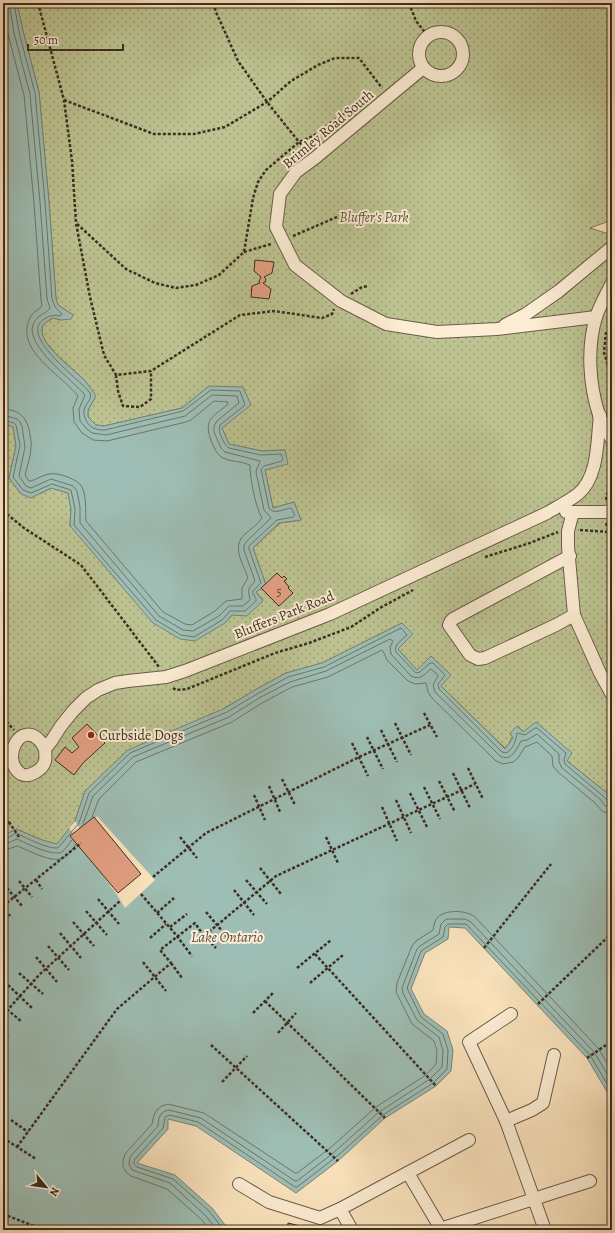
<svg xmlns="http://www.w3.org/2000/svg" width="615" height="1233" font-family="Alegreya,serif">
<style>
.grass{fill:url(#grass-dots);stroke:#7c795a}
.water{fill:#9ebeb5;stroke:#77847a}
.pier{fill:#fae3bd}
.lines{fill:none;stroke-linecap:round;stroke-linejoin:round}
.shore{stroke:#6d766c;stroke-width:1}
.building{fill:#e29f81;stroke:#3c2e22}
.minor-casing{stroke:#6c5b49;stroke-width:14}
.path{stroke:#3c2e22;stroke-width:2.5;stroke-dasharray:3 2;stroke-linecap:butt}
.minor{stroke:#fcedd4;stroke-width:12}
.poi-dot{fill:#8f2418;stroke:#fcedd4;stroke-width:1.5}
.labels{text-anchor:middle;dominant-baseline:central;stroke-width:4;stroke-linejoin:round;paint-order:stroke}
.number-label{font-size:12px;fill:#664a3a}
.street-label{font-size:14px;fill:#3c2e22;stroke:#fcedd4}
.park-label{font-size:14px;font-style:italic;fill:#5c543e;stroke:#fcedd4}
.poi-label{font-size:14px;fill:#3c2e22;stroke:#fcedd4;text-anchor:start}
.water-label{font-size:15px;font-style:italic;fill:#545247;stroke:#fcedd4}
</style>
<defs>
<pattern id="grass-dots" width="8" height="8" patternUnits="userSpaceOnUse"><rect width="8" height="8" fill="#bdc492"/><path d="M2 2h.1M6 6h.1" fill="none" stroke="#9ba077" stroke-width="1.8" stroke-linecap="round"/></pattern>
</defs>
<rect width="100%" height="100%" fill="#fae3bd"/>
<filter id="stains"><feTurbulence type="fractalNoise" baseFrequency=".005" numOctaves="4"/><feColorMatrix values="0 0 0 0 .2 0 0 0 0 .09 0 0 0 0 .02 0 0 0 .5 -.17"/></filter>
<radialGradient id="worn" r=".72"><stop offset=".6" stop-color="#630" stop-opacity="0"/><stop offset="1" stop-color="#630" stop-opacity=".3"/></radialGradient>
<path class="grass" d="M17,3h595v217l-22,8 22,7v566l-5,-8 -40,-32 -44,-29 -5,-6 -12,23 -65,-63 -10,-30 -14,14 -19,-21 4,-26 -80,40 -36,10 -31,17 -170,101 -10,30 -18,24 -15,-5 -26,-11 -13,7v-413l10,4 3,19 -7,32 12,16 21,-1 9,-5 17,5 3,16 -1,17 155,97 7,-8 31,-15 -7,-8 10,-7 -13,-37 27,-25 21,-3 -7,-18 -21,6 -8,-38 20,-20 -23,1 -33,-7 -7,-16 -13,-42 -27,22 -78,18 -8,-1 -8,-8v-7l7,-12c-3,-5 -6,-11 -9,-16 -8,-11 -57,-43 -41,-59 2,-2 6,-3 8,-5l8,2 12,-5 -15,-10 -2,-6 -7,-97 -10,-110 -16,-61z"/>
<g class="water">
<path d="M3,3h14l6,28 16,61 10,110 7,97 2,6 15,10 -2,4 -10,1 -8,-2c-6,3 -12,6 -11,13 0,16 33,39 44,51 3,4 6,8 9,12v4l-7,12v7l8,8 8,1 78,-18 27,-22 34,1 8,18 -29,23 7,16 33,7 23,-1 3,14 -23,6 8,38 21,-6 7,18 -22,3 -26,25 13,37 -10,7 7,9 -16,15 -15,-1 -7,8 -30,18 -15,-2 -27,-16 -83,-97 1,-17 -3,-16 -17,-5 -20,10 -10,-4 -12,-16 7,-32 -3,-19 -10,-4z"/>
<path d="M402,623l11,11 -15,15 19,21 14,-14 20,19 -10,11 64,63 8,-11 -3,-5 7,-7 6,6 13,-10 36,31 -5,8 40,32 5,8v299l-25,-42 -122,-130 -16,-1 -1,12 -23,14 -14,36 13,25 23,17 6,19 -2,21 -15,15 -51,32 -47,43 -42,32 -100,-67 -28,-7v10l-31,34 38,12 37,33 17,22h-226v-394l13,-7 26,11 15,4 18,-23 10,-30 43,-41 97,-42 30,-18 31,-17 36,-10z"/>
</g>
<path class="pier" d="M97,816l58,64 -30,28 -8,-13 -48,-67 6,-7 7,11z"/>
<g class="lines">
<g class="shore">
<path d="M3,8l5,26 16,61 10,108 7,97 1,6c-3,4 -8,5 -11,10 -19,33 30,58 47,80l-5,12 1,14 8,11 11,7 14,1 79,-19 5,-2 23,-19 14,1 -1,3c-16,13 -24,15 -15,38 3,6 5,12 11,15 8,4 19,3 27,7 0,13 5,41 12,53 -4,6 -11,11 -17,16 -14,13 -2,29 3,44l-6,10v11l-16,2 -11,10 -23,14 -7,-1 -22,-12 -77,-91c-1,-11 1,-23 -4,-34 -4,-8 -25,-15 -33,-13 -6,1 -12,5 -18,7h-2l-4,-6c2,-9 6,-19 6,-28 1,-4 -1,-9 -1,-13 -3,-16 -9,-24 -27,-25"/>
<path d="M3,415l14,4 3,3 2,4 3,21 -6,29 7,10 5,2 20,-9 22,7 4,5 3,16v16l79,93 24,14 10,1 26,-15 10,-10h14l7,-6c-2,-13 -3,-9 5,-19l-11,-31v-5l3,-4 24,-23 -7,-8 -8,-38c0,-4 4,-8 4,-11l-35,-9 -4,-4 -7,-16v-6l3,-5 22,-18 -2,-7 -25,-1 -27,21 -79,19 -14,-2 -6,-5 -6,-7 -1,-12 6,-14c-12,-15 -60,-49 -52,-70 5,-12 11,-9 17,-17l-3,-9 -7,-97 -10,-108 -16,-61 -5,-30"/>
<path d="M3,420l11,3 2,2 4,20 -7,32 10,13 8,3 21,-9 19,6 4,19 -1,16 82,95 25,15 13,2 28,-17 8,-9h15l11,-10c1,-4 -4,-6 -3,-10l8,-8 -12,-34v-3l28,-26 16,-3 2,-2 -4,-7c-7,1 -18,7 -22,0l-8,-39 3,-3 18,-5 1,-2 -2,-5 -20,1 -32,-7c-5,-3 -12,-18 -9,-23l25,-20 -5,-14 -29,-1 -28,21 -78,19c-3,0 -6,0 -9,-1 -8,-2 -13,-12 -12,-19 1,-6 9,-11 6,-17 -10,-14 -75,-59 -44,-75 5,-3 8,-3 14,-2l2,-2 -7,-7 -3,-8 -7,-97 -10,-109 -16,-61 -5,-29"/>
<path d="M92,817l7,-18 37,-37 96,-40 30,-19 30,-16 36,-10 54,-27 1,1 4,9 21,21 7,3 11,-1 2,9 3,5 65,64 7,3 10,-2 5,-4 7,-11 12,-5 15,14 1,10 5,6 37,31 7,8 5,2 5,1"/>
<path d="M83,824l10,-28 40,-39 96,-40 30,-19 31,-16 36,-11 64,-32 3,2 -3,6 1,7 20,22c10,5 13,-2 20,-7l6,5 1,2 -5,9 2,7 65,64c11,6 16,-6 21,-15l6,-1 10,-6 22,20v8l3,6 38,31 5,7 7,1"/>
<path d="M3,839h3l10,-6c11,5 31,16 42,15l21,-25 10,-30 41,-40 97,-41 30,-18 31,-17 36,-10 77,-39 6,7c-5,5 -14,10 -11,17l20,21 4,-1 10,-9h3l12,12 -7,9 1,5 63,63 4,1c7,-3 10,-13 11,-20l8,2 10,-7h2l29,25 -2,7 1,4 38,32 5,5 4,1"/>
<path d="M3,844l5,-1 9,-4c9,4 36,18 45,13 4,-3 7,-9 10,-12"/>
<path d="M3,850l5,-1 9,-3c12,4 36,19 48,11 5,-3 8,-9 11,-13"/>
<path d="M210,1230l-9,-11 -34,-30 -36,-13 -5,-4 -3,-5v-6l2,-7 27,-30 2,-9 3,-5 5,-4 6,-2 36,9 91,60h2l32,-24 47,-42 50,-32 10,-11 1,-13 -3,-10 -22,-17 -16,-32 1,-9 15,-37 4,-5 17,-11c1,-4 1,-8 4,-12 8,-9 29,-8 38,-1l123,131 14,23"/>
<path d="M217,1230l-12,-15 -35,-32 -38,-13 -3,-6 1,-7 28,-31 1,-8 2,-4 4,-3 4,-1 32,8 94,63h2l35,-27 47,-42 51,-33 12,-12 1,-16 -4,-14 -22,-17 -14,-27 -1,-5 15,-39 3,-3 19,-12 2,-10 5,-5h19l6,3 123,130 18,30"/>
<path d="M224,1230l-15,-19 -36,-32 -36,-12c-3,-2 -4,-5 -2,-8l28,-31 2,-11 5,-2 28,7 97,65h2l39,-30 47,-42 50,-32 14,-14 1,-19 -5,-16 -22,-17 -14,-29 14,-37 22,-14 2,-10 3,-3h18l124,131 22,37"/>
</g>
</g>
<g class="building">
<path d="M255,260l19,2 -2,11 -8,4 2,2 -1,3 -2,1 8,6 -2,10 -18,-2 1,-11 8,-3 -1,-2 2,-4 -7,-6z"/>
<path d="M277,573l5,5 2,-2 3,3 -3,2 5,6 -1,1 5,5 -14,13 -18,-18z"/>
<path d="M87,724l18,19 -22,20 -9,12 -19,-15 10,-13 7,6 7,-6 -7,-9z"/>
<path d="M94,817l47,57 -23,19 -48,-57z"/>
<path d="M288,1223l20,5 -1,2h-20z"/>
</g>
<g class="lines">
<defs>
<g id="minor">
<circle cx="441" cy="54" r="22"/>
<path d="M423,68l-108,90 -19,14 -16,22 -4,33 19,38 46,36 45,23 51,8 60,-3 99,-12"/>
<path d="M612,283c-6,11 -12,22 -16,34 -9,30 -7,67 3,98 3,8 9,17 13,25"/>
<path d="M505,325l21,-11 33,-23 53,-44"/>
<path d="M566,512h39l7,-1"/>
<path d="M573,512l-5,19v16l6,68 26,58 12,22"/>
<path d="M570,556l-117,63 -2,2 -2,4 21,30 8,4 7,-1 71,-33 18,-10"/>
<path d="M45,749c-2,-3 -3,-6 -5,-8 -20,-22 -40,19 -19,33 8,4 22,-4 24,-13 1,-4 0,-9 0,-12l7,-9 9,-14 12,-15 13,-13 12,-8 17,-7 13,-2 38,-4 19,-6 145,-57 217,-101c10,-6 22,-12 31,-19 21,-17 19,-55 22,-79"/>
<path d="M511,1014l-42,28 37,79 39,109"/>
<path d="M506,1121l26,-11 11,-7 11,-48"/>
<path d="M408,1173l33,56"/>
<path d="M239,1184l30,18 51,16 20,-9"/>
<path d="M352,1230l-12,-21 129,-69"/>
<path d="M437,1230l153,-49"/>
</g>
</defs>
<use href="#minor" class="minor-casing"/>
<g class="path">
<path d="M38,3l26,97 8,61 4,62 14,74 14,58 12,20 35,-4 89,-56 34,-4 48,7 10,-4 2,-5"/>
<path d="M213,3l3,9 22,49 29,41 32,40 8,8"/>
<path d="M409,3l7,18 12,15"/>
<path d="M64,100l90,34h40l31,-7 42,-25 24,-21 27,-16 17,-7h24l23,30"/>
<path d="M77,224l49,45 29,14 21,5 20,-3 23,-10 25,-23 9,-54 5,-16 8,-12 33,-28 14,-6 58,-42"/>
<path d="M293,236l46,-20"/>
<path d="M244,252l27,-8"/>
<path d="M351,294l11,-7 7,-1"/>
<path d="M606,332l-2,20 5,17 3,24"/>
<path d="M116,375l2,16 5,15 17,1 11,-8v-28"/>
<path d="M606,500l6,-28"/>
<path d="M3,511l21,17 57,37 78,102"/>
<path d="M606,523l3,9 3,5"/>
<path d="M580,530l29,2"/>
<path d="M485,557l42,-13 31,-12"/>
<path d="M173,688l3,2 11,-1 88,-36 34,-10 42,-16 29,-19 33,-18"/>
<path d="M424,713l13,24"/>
<path d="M3,718l11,12"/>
<path d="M395,723l16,32"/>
<path d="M381,730l16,32"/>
<path d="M367,737l16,32"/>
<path d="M352,743l16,33"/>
<path d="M468,768l15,31"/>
<path d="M453,773l17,35"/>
<path d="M282,779l13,26"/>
<path d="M439,781l16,31"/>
<path d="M269,786l11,26"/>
<path d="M424,787l16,32"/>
<path d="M410,793l17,34"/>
<path d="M254,795l11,25"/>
<path d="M396,800l15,33"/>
<path d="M382,807l15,34"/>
<path d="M9,822l10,15"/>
<path d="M3,826l8,-5"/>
<path d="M3,837l5,7"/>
<path d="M180,837l17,21"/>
<path d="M326,837l12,26"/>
<path d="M260,868l21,26"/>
<path d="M153,877l53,-44 153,-76 71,-32"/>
<path d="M36,880l6,9"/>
<path d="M246,880l21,24"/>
<path d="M19,881l13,16"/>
<path d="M7,888l15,18"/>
<path d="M234,890l20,25"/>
<path d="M141,894l36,42 15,20"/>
<path d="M98,899l21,25"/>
<path d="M3,906l78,-63"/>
<path d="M3,906l7,10"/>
<path d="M86,911l21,24"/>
<path d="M206,912l22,26"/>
<path d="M157,913l17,-15"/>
<path d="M73,922l21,24"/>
<path d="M170,927l17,-13"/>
<path d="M60,933l21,25"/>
<path d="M204,936l12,12"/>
<path d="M150,938l16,-14"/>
<path d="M48,946l21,24"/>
<path d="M484,948l67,-84"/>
<path d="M315,954l121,132"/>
<path d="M36,957l21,25"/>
<path d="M143,962l23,29"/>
<path d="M171,963l11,15"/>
<path d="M297,968l34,-28"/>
<path d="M19,973l24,21"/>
<path d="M310,983l33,-28"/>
<path d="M8,985l24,23"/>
<path d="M265,1001l120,117"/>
<path d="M538,1004l74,-71"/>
<path d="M3,1006l19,16"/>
<path d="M253,1013l20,-20"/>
<path d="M3,1015l36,-40 82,-75"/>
<path d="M3,1031l5,5"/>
<path d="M278,1033l18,-20"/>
<path d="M211,1045l127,116"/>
<path d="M587,1058l25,-17"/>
<path d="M222,1082l25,-26"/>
<path d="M11,1120l17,12"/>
<path d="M3,1138l33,21"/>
<path d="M17,1147l100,-138 54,-46 -11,-13 35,-27 9,13 72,-60 199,-92"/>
<path d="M3,1214l31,12"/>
</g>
<use href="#minor" class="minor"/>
</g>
<circle class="poi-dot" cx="91" cy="735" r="4"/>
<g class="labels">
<g class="number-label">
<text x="279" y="592">5</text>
</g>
<g class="street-label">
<text transform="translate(328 129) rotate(-40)">Brimley Road South</text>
<text transform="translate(284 615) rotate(-22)">Bluffers Park Road</text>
</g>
<g class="park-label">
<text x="374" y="217">Bluffer's Park</text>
</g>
<g class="poi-label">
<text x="99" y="735">Curbside Dogs</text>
</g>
<g class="water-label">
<text x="227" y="937">Lake Ontario</text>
</g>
</g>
<rect width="615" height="1233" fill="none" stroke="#fae3bd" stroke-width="16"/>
<rect x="4" y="4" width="607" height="1225" fill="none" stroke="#3c2e22" stroke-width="2"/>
<rect x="8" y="8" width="599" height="1217" fill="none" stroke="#3c2e22"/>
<g transform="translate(46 1187) rotate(119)" stroke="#fcedd4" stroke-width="3" paint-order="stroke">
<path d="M0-3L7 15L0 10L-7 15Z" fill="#3c2e22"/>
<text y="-6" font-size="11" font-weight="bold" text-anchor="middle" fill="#3c2e22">N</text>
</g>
<path d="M28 44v6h95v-6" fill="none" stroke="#3c2e22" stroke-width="2"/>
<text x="34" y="44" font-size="12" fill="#3c2e22" stroke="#fcedd4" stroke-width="3" paint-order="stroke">50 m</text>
<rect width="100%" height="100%" filter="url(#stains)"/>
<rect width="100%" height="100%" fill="url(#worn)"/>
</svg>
